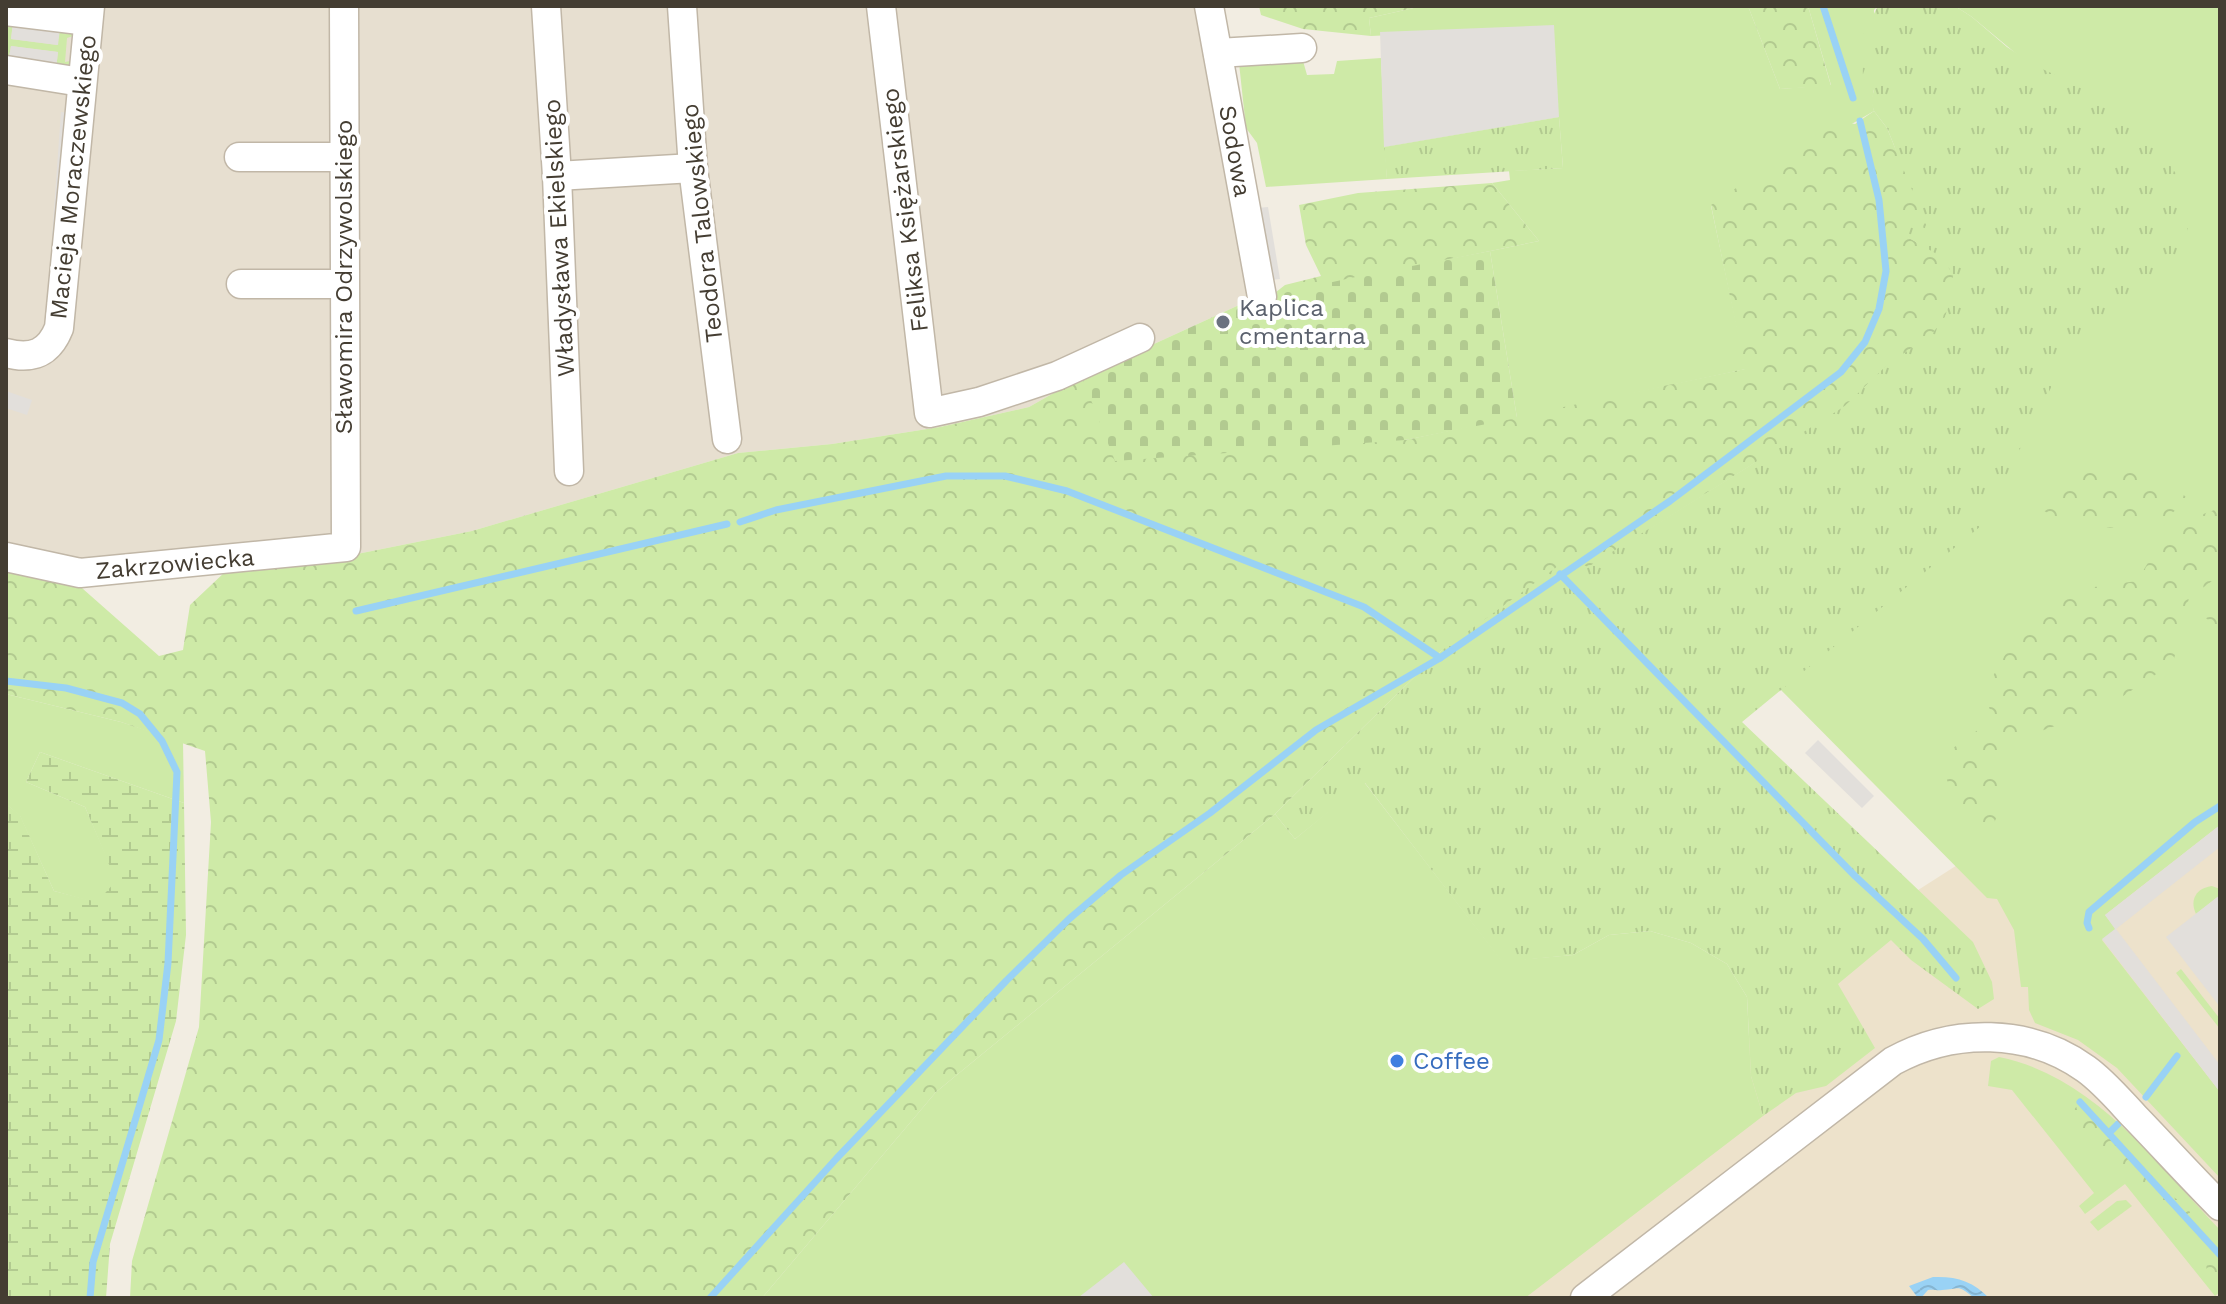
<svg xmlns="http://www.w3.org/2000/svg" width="2226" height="1304" font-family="'Work Sans',sans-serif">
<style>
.residential{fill:#e7dfd0}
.education{fill:#ede2cb}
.grass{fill:#ceeaa7}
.forest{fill:url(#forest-crowns)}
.wetland{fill:url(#wetland-marsh)}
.cemetery{fill:url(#cemetery-stones)}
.park{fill:url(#park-tufts)}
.parking{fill:#e2dfdb}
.water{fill:url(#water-waves)}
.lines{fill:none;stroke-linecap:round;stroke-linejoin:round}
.stream{stroke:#99d2f5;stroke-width:7}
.minor-casing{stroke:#c1b7a7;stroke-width:31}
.minor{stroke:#fff;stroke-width:28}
.worship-dot{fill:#6b7280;stroke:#fff;stroke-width:3}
.shop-dot{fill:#3f7fe0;stroke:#fff;stroke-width:3}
.labels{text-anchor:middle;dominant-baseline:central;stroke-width:8;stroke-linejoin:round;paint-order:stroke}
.street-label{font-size:24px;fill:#443d32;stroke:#fff}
.worship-label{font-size:24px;fill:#5b616d;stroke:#fff;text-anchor:start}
.shop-label{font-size:24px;fill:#366cbe;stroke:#fff;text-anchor:start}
</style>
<defs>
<pattern id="forest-crowns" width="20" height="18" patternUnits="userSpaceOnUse" patternTransform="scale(2)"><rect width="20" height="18" fill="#ceeaa7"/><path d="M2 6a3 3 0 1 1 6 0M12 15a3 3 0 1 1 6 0" fill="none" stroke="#b2ca90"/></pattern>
<pattern id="wetland-marsh" width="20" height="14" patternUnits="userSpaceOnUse" patternTransform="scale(2)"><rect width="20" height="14" fill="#ceeaa7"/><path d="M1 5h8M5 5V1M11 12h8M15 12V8" fill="none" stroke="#b2ca90"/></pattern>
<pattern id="cemetery-stones" width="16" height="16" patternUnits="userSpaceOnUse" patternTransform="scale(2)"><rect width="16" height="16" fill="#ceeaa7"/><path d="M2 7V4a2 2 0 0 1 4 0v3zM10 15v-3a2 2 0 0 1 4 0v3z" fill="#b2ca90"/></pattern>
<pattern id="park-tufts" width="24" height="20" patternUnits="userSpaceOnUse" patternTransform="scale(2)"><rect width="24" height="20" fill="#ceeaa7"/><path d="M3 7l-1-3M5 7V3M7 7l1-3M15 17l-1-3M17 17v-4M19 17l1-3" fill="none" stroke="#b2ca90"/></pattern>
<pattern id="water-waves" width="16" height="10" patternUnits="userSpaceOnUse" patternTransform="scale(2)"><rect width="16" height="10" fill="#99d2f5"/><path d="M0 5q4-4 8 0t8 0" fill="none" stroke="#85b5d2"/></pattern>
</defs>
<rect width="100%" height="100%" fill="#f2ede2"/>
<path class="residential" d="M6,6h1193l51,294 -168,77 -53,30 -89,20 -108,17 -94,9 -266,78 -130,26 -234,3 -81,-6 -21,-9z"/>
<path class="education" d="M2220,697v601h-762l457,-406z"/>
<g class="grass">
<path d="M1423,6h325l32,83 51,-4 -23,-79h70l-4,4v79l-2,12 2,10 -163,95 35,163 -229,49 -27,-167 49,-10 -47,-58 18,-3 -1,-9 54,-3 -4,-51 -174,30 2,32 -121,8 -9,-44 -11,-15 -7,-65 64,-2 4,14 27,-1 3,-13 44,-3 4,88 90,-115 -104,5 -2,-18z"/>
<path d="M1955,6h265v819l-115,90 11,14 -14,11 118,152v86l-103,-110 -39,-28 -43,-17 -6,-13 -1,-23h-7l-7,-57 -17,-31 -10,-1 -330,-333 271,-283 -41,-167 132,-59 -47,-39z"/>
<path d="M6,22l7,1 -2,16 46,6 3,-16 4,-2 12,8 -9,3 -2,24 10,-2 -3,8 -16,1 2,-17 -47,-6 -2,11 -3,2z"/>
<path d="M6,694l115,28 62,20 1,61 -144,-51 -14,30 59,25 32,74 -20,22 -43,-12 -34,-75 -14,-12z"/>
<path d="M1364,782l138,179 71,-6 36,-20 41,-4 41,12 36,21 20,33 4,79 12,40 -238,182h-763l174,-206 339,-278 20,25z"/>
<path d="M2212,886l8,3v6l-24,19c-7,-15 1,-26 16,-28z"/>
<path d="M2181,969l39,50v10l-44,-56z"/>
<path d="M1999,1057c95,19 157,106 221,173v62l-5,4 -90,-112 -40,30 -6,-8 15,-13 -82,-103 -24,-4 3,-25z"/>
<path d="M2126,1200l6,6 -34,25 -8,-9 27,-21z"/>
</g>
<g class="forest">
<path d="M1259,6h164l-54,12 2,18 -68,-7 -42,-14z"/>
<path d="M1748,6h60l23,80 -51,3z"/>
<path d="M1874,111l13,17 40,99 -19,10 34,20 11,18 -1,21 -7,21 -13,17 -45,31 -42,41 -257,162 -147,83 -166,163 -339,278 -174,206h-632l2,-37 67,-234 12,-205 -6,-71 -84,-29 -115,-28v-126l68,13 85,75 24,-6 7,-45 36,-34 116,-14 130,-26 266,-78 94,-9 108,-17 89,-20 53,-30 323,63 340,-71 -34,-164 124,-84 20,3z"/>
<path d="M1492,183l47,58 -268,55 14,-11 36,-9 -15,-31 -7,-40 59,-12z"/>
<path d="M2132,463l34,25 24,10 -25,21 -24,10 -67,-3 -32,-16 16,-31z"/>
<path d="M2220,508v67l-31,23 -16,65 -68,45 -86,31 -18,28 2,36 -17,38 -27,-33 -21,-49 55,-40 -9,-27 47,-83 49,-20 57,-8 33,-55z"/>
<path d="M2220,601v28l-18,-14z"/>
<path d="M2091,1103l8,5c7,20 22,28 37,43 10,10 14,26 25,37 7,8 19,11 26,19 4,6 5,11 3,18l-4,3 -16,-7 -8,-9 -16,-8 -34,-39 -26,-25 -14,-17 -1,-10 7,-8z"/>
<path d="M2216,1241l4,2v46l-3,1c-18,-9 -10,-35 -1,-49z"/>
</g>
<path class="wetland" d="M40,752l144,51 2,132 -10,86 -66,223 -4,54h-100v-494l14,11 34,76 43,11 19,-21 -31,-74 -59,-25z"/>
<path class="cemetery" d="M1490,251l27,167 -112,22 -290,21 -33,-84 168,-77 110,-24z"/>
<g class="park">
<path d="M1878,6h77l17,11 35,30 31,20 37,17 39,24 45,42 23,32 8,36 -8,36 -16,28 -58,32 -40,40 -87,172 -239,196 231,220 19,40 2,17 -16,10 -67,-49 -20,-20 -53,44 37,64 -49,38 -30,7 -33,23 -12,-40 -4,-79 -20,-33 -36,-21 -41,-12 -41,4 -36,20 -71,7 -137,-179 -70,56 -20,-25 166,-163 128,-93 19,9 257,-161 42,-41 45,-31 13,-17 7,-21 1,-21 -11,-18 -35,-20 4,-21 14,13 2,-2 -40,-99 -13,-17 -3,-10 3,-11 -11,-10 -1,-43z"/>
<path d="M1559,117l4,51 -176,11 -3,-32z"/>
</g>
<g class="parking">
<path d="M13,23l47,6 -2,16 -47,-6z"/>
<path d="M1554,25l5,92 -175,30 -4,-115z"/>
<path d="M11,46l47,6 -2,17 -48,-6z"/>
<path d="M61,112l11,1 -10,123h-10z"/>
<path d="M1268,207l12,72 -11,1 -12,-72z"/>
<path d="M6,391l26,9 -5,15 -21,-7z"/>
<path d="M1818,740l56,56 -12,12 -57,-55z"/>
<path d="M2220,825v22l-104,82 104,136v27l-118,-153 13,-10 -10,-14z"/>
<path d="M2220,895v112l-54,-70z"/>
<path d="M1124,1262l30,36h-77l2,-1z"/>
</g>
<path class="water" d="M1933,1277c23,-1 40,4 56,21h-15c-17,-14 -13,-9 -32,-8 -4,1 -9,-1 -14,0l-7,8h-3l-9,-12z"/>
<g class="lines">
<g class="stream">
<path d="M1823,6l30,92"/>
<path d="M740,522l36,-12 170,-34h59l62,15 297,116 76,51"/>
<path d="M1560,574l295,302 68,63 33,39"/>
<path d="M356,611l371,-87"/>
<path d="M6,681l60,7 56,15 18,11 22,27 15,31 -9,191 -9,77 -66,222 -3,36"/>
<path d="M2089,928l-2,-5 2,-11 106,-90 25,-16"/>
<path d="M2146,1097l31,-41"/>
<path d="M2080,1102l140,153"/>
<path d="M2109,1133l9,-9"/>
<path d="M710,1298l126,-139 170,-178 63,-62 52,-44 89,-62 106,-83 124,-72 230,-157 171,-129 24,-30 14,-33 7,-38 -7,-71 -19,-79"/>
</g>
<defs>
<g id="minor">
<path d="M546,6l11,170 12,295"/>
<path d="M682,6l11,162 34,271"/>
<path d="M881,6l48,407 50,-11 78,-26 83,-38"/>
<path d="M1209,6l53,291"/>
<path d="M6,11l82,10"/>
<path d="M1218,53l84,-5"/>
<path d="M6,70l75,12"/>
<path d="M239,157h105"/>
<path d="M557,176l136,-8"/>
<path d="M241,284h103"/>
<path d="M6,353c26,7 43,0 53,-25l31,-322"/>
<path d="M6,557l74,16 266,-26 -2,-541"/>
<path d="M1585,1298l308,-237c60,-33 136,-33 193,8 18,13 33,31 48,47 29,30 57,61 86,90"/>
</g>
</defs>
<use href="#minor" class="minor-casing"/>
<use href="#minor" class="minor"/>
</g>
<circle class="worship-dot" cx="1223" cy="322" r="8"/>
<circle class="shop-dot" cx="1397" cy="1061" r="8"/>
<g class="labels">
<g class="street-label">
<text transform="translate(1235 151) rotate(80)">Sodowa</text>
<text transform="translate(73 177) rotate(-84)">Macieja Moraczewskiego</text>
<text transform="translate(905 210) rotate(-97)">Feliksa Księżarskiego</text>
<text transform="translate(702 223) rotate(-96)">Teodora Talowskiego</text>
<text transform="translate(559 238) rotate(-93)">Władysława Ekielskiego</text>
<text transform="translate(344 277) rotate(-90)">Sławomira Odrzywolskiego</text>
<text transform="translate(175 564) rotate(-5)">Zakrzowiecka</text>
</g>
<g class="worship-label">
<text x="1239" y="308">Kaplica<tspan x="1239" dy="28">cmentarna</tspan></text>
</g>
<g class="shop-label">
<text x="1413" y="1061">Coffee</text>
</g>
</g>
<rect width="2226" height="1304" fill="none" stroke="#443d32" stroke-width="16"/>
</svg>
